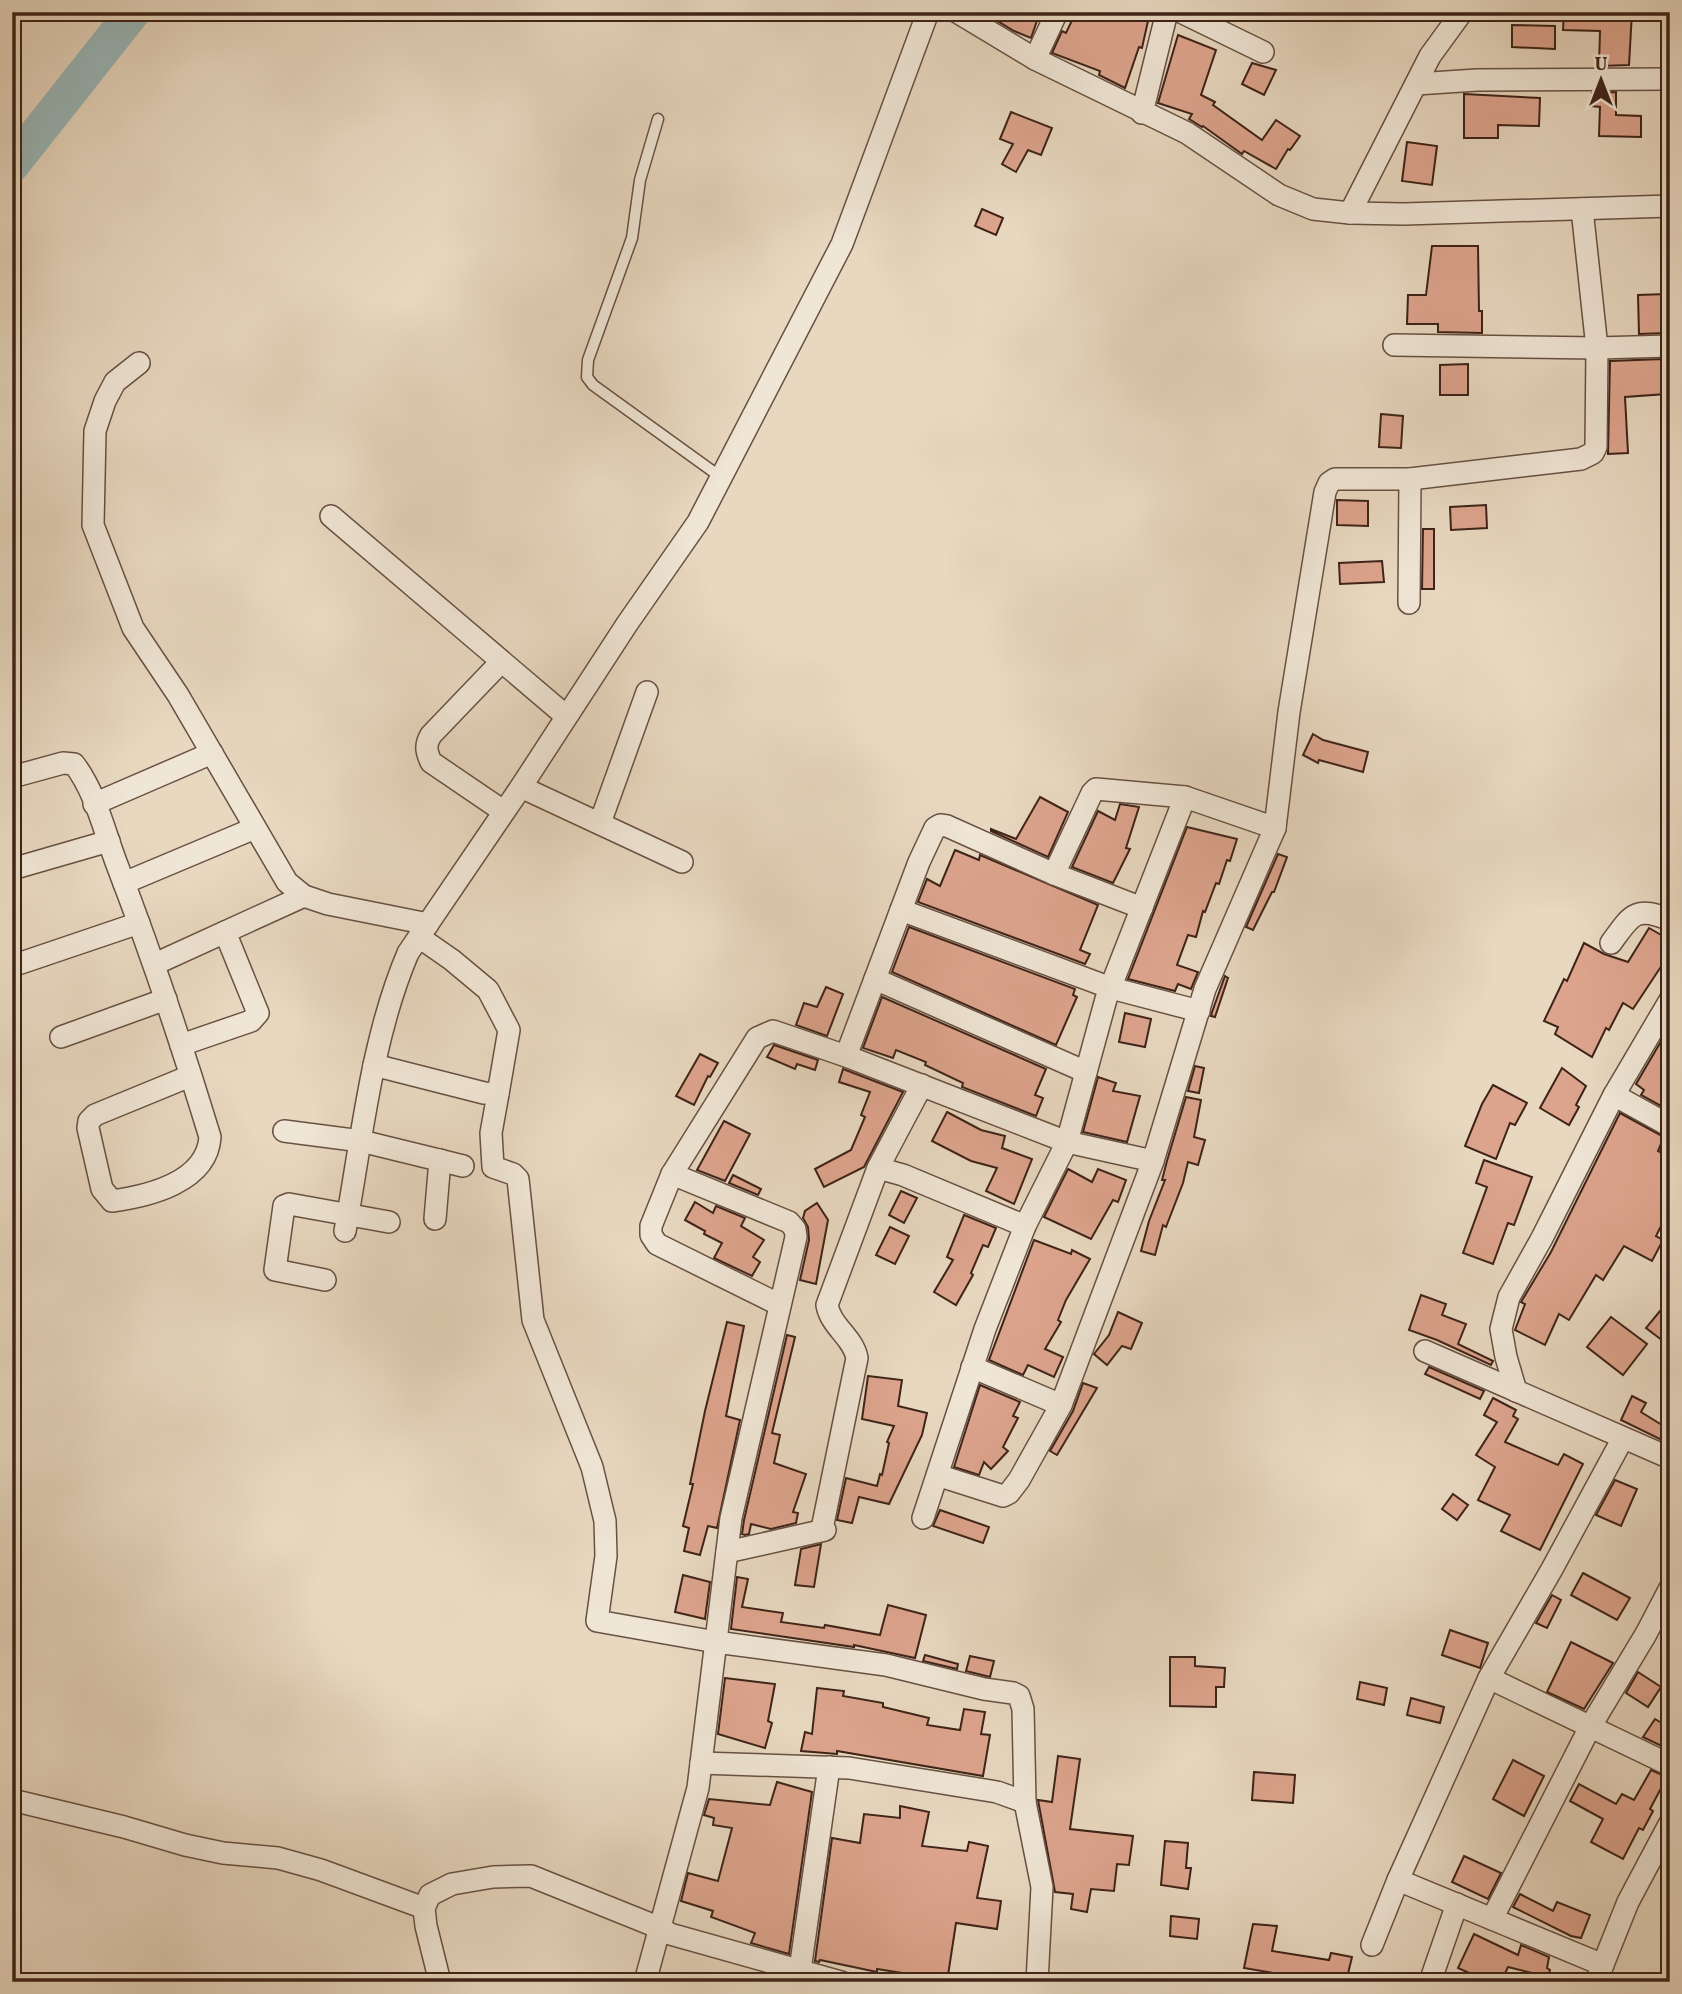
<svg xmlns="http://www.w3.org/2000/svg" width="1682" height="1994" font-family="Vollkorn,serif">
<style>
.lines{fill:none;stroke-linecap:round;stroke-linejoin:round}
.river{stroke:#99b8ba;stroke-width:35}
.building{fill:#dda48d;stroke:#3e2318;stroke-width:2}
.service-casing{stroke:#685042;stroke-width:13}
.minor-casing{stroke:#685042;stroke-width:24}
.service{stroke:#f0e6d6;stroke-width:10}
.minor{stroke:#f0e6d6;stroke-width:21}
</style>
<rect width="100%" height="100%" fill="#e8d8c0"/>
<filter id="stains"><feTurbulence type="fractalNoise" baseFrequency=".00286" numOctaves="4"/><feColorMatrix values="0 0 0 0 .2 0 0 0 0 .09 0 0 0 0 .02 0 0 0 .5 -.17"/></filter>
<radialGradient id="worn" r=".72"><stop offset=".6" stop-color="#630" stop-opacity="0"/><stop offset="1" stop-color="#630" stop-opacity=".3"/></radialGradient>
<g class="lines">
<path class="river" d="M12,165l121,-153"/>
</g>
<g class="building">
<path d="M983,12h57l-9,26 -17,-7z"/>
<path d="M1076,12h74l-8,36 -3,-1 -14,41 -26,-13 1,-4 -48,-18 10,-22 4,2z"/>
<path d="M1564,12h68l-3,53 -30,1 1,-35 -37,-1z"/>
<path d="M1512,25l43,1v23l-43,-2z"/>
<path d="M1178,35l38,15 -15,45 14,7 -2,3 49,35 14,-20 24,16 -10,14 -2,-1 -12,20 -32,-18 -2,3 -39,-28 -1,1 -13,-8 3,-5 -34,-11z"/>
<path d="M1252,63l24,7 -12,25 -22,-11z"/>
<path d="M1616,92v23l25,1v21l-42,-1 1,-29 -8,-1v-13z"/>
<path d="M1464,94l76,4 -1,28 -41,-1v13h-34z"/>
<path d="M1011,112l41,16 -11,27 -13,-5 -12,22 -14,-8 11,-20 -13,-5z"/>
<path d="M1407,142l30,4 -5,39 -30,-4z"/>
<path d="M982,209l21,9 -7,17 -21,-9z"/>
<path d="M1432,246h46l1,65h3v22l-44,-1v-8h-31l1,-29h18z"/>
<path d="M1667,294v39l-28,1 -1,-39z"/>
<path d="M1663,359l3,35 -41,3 3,56 -20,1 2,-93z"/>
<path d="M1468,364v31h-28v-30z"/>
<path d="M1381,414l22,2 -2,32 -22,-1z"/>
<path d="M1337,500l31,1v25l-31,-1z"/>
<path d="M1486,505l1,23 -36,2 -1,-23z"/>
<path d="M1423,529h11v60h-12z"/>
<path d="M1382,561l2,21 -44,2 -1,-21z"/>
<path d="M1313,734l10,6 45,12 -5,20 -44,-12 -1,3 -15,-8z"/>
<path d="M1040,797l28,15 -20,45 -57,-26v-2l25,10z"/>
<path d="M1120,804l19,3 -13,41 4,1 -17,34 -41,-16 26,-56 17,9z"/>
<path d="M1187,827l50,12 -7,22 -3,-1 -8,24 -3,-1 -11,29 -2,-1 -7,26 -8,-2 -11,30 21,7 -7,17 -13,-5 -3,7 -47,-12z"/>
<path d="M955,850l24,10 1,-5 118,50 -18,45 10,4 -5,10 -167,-62 9,-23 13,7z"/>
<path d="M1278,854l9,3 -13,35h-2l-19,38 -7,-3z"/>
<path d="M909,927l166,62 -2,6 4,2 -21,48 -164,-73z"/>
<path d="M1649,928l21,12v13l-37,56 -10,-6 -14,27 -3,-2 -14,29 -37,-23 3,-7 -14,-6 20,-42 3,2 17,-38 20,11 24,8z"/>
<path d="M1225,976l3,2 -13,39 -4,-1 1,-4z"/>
<path d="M826,987l17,7 -16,42 -31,-11 8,-22 13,4z"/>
<path d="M882,997l164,72 -11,26 8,3 -7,18 -74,-29 1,-4 -38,-18 1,-3 -30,-12 -3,8 -30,-10z"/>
<path d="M1125,1013l26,6 -6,28 -26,-5z"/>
<path d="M1670,1026v85l-29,-16 3,-5 -8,-6z"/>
<path d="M774,1045l44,15 -3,10 -18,-6 -2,5 -28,-12z"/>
<path d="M700,1054l18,9 -8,14 -2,-1 -14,29 -18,-9z"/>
<path d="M1195,1066l9,2 -5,25 -11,-2z"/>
<path d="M1562,1068l24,18 -10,19 3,2 -10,18 -29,-17z"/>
<path d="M843,1069l60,23 -39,75 -40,20 -9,-18 36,-19 14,-33 -4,-2 9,-23 -31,-10z"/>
<path d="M1098,1077l18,6 -3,8 27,5 -13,46 -44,-10z"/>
<path d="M1493,1085l34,18 -12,22 -5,-2 -14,36 -31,-13 17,-42z"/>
<path d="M1186,1097l15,3 -7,37 11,3 -7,25 -10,-3 -5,21 -17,44 -3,-2 -8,30 -14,-4 8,-30 16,-41h-3l5,-19z"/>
<path d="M947,1112l34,18 24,6 -3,12 30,11 -18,45 -28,-13 11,-23 -26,-7 -39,-20z"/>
<path d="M1620,1113l44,24 -6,14 12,6v28l-8,16 8,3v4l-14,28 7,4 -11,21 -28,-15 -21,34 -7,-5 -27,45 -10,-6 -14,31 -30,-15 10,-26 -4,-2 30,-50z"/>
<path d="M724,1121l26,13 -25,47 -28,-11z"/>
<path d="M1484,1160l48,17 -18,48 -6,-2 -15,41 -30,-11 24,-66 -11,-4z"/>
<path d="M1068,1169l24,13 6,-13 28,11 -8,22 -5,-2 -22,39 -47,-22z"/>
<path d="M733,1175l28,14 -3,6 -29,-12z"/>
<path d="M901,1191l16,7 -13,25 -15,-8z"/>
<path d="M695,1202l18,11 3,-7 29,12 -4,8 23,14 -11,17 7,5 -8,14 -38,-18 8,-15 -18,-9 1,-3 -20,-11z"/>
<path d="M817,1203l11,17 -12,64 -16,-4 9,-40 -1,-13 -5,-9 2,-7z"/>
<path d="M964,1215l32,13 -8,19 -5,-2 -12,28 2,2 -17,30 -22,-13 19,-32 -6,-3z"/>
<path d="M890,1227l19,9 -14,28 -19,-9z"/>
<path d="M1034,1240l37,14 1,-4 18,9 -24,41 -8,20 3,2 -16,27 18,8 -9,20 -26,-12 -5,10 -34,-15z"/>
<path d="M1421,1295l25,9 -4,11 24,9 -8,20 35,17 -2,4 -54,-25 -28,-10z"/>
<path d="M1660,1311l10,8v14l-7,8 -17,-13z"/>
<path d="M1118,1312l24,11 -11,26 -9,-3 -15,19 -13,-11 15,-19z"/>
<path d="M1611,1317l36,27 -24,31 -36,-28z"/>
<path d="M727,1322l17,4 -18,90 14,4 -23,108 -9,-2 -8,29 -16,-4 5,-23 -6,-2 10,-42h-3l15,-73z"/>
<path d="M787,1335l8,2 -23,96 8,2 -6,28 32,11 -13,38 5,1 -2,10 -25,6 -20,-5 -2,10 -4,1 -3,-1 2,-14z"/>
<path d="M1429,1367l55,24 -4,8 -55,-25z"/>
<path d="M868,1376l34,4 -4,26 29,7 -5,22 -33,69 -30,-7 -7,26 -15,-3 9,-42 31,8 3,-12 2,1 7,-32 -2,-1 7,-16 -32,-7z"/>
<path d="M1083,1383l14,5 -40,67 -7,-4 23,-40z"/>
<path d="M980,1385l40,17 -7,14 5,2 -15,29 5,4 -17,18 -7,-7 -5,13 -25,-8z"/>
<path d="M1632,1396l14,7 -5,9 29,18v14l-49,-24z"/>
<path d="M1493,1398l23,12 -3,6 5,3 -13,23 53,23 6,-11 19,10 -43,86 -39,-19 9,-16 -32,-15 17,-33 -19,-12 21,-33 -13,-7z"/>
<path d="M1615,1480l22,9 -16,37 -25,-11z"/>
<path d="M1453,1494l15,11 -11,15 -15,-11z"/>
<path d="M940,1510l49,17 -6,16 -50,-17z"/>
<path d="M821,1544l-7,43 -19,-2 6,-36z"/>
<path d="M1583,1573l47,25 -13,22 -46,-25z"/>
<path d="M683,1575l27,7 -5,37 -30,-7z"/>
<path d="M737,1577l11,2 -6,28 41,6 -2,9 43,6 1,-3 55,10 8,-30 38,10 -11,43 -61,-13v2l-123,-18z"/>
<path d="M1552,1595l9,5 -14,28 -11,-5z"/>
<path d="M1450,1630l38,13 -8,25 -38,-13z"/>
<path d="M1571,1642l42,21 -29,46 -37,-17z"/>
<path d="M925,1655l33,9 -1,5 -34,-8z"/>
<path d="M970,1656l24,5 -4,16 -24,-6z"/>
<path d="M1170,1657h25v9l30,2 -1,19h-8v20l-46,-1z"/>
<path d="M1638,1672l23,15 -13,20 -22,-14z"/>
<path d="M725,1678l50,6 -7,37 4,2 -7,25 -47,-14z"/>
<path d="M1360,1682l27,6 -3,17 -27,-6z"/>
<path d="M817,1688l27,3 -1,5 40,7v4l46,11 -2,7 33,5 4,-21 21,3 -4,22 9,1 -7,41 -146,-25v3l-36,-3 4,-19 7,2z"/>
<path d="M1411,1698l33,9 -4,16 -33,-8z"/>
<path d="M1655,1719l15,9v22l-27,-13z"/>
<path d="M1058,1756l22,3 -10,70 63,7 -4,29 -12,-1 -3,27 -23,-2 -4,23 -16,-3 2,-15 -18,-2 -17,-92 14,2z"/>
<path d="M1513,1760l31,16 -20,40 -31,-17z"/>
<path d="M1651,1770l16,7 -17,32 3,2 -10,19 -4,-2 -16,31 -32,-17 12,-23 -33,-18 9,-17 37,20 6,-10 12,6z"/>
<path d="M1254,1772l41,3 -2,28 -41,-3z"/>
<path d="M777,1782l35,10 -23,162 -38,-11 4,-10 -44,-16 2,-6 -32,-10 7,-28 30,8 14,-53 -19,-3 1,-7 -10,-3 5,-16 61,6z"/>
<path d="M900,1806l29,6 -7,34 45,5 2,-9 19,4 -11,52 24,3 -4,28 -41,-6 -9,59h-34l2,-7 -38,-6v3l-57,-12 -1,2 -4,-1 17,-123 28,5 4,-29 36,4z"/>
<path d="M1165,1841l23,2 -2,25h5l-3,21 -27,-4z"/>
<path d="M1464,1856l37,17 -13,26 -36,-17z"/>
<path d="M1520,1894l33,17 4,-9 33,13 -9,23 -10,-2 -58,-29z"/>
<path d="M1171,1916l28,3 -2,20 -27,-3z"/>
<path d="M1253,1924l24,2 -5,25 57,9 2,-7 21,4 -6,25h-20l-82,-14z"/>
<path d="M1474,1934l44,21 3,-10 28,12 -2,11 3,2 -2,7 -40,-10 -7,15h-12l-31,-14z"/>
</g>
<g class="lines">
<defs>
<path id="service" d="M658,119l-18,61 -8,58 -44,122 -1,17 6,8 129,93"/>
<g id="minor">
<path d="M957,12l78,47 152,74 92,62 34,14 37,4 54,1 266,-8"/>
<path d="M1181,12l82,40"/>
<path d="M1035,59l22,-47"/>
<path d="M1416,84l61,-4 193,-1"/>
<path d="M1142,113l25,-101"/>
<path d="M1350,213l80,-157 32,-44"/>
<path d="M1394,345l203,3 73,-2"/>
<path d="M139,363l-24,19 -10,19 -10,30 -2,94 40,103 45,67 109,187 17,14 24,8 100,20"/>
<path d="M331,516l235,200"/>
<path d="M1409,603l1,-124"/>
<path d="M501,662l-70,73c-6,10 -5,16 0,27l72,49"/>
<path d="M12,777l51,-14 11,1c21,27 30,66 42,98 35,91 66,183 94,275 -3,45 -61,59 -98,64l-10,-12 -14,-61 1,-7 6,-6 95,-39"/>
<path d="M521,787l161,75"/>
<path d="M94,804l118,-51"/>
<path d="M600,823l47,-131"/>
<path d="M1275,828l14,-116 36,-220 4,-9 6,-4h75l171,-20 12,-6 3,-6 1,-99 -15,-139"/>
<path d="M12,869l97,-28"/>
<path d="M1054,874l88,34"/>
<path d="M124,883l131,-55"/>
<path d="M901,910l210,78 88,23"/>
<path d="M419,937l33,23 36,30 21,40 -11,64"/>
<path d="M1611,943c20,-27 23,-38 59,-23"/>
<path d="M155,964l149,-68"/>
<path d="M12,966l127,-43"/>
<path d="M875,979l211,93"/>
<path d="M61,1037l105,-38"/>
<path d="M181,1045l70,-24 7,-8 -33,-81"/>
<path d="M846,1056l73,-194 16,-34 5,-3 7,1 107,48 38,-81 4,-4 89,8"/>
<path d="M374,1065l110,28 14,1 -7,39 2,34 20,7 5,5 15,141 59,147 13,54 1,35 -9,65 119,21 170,23 98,24 29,4 6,3 4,13 2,93 17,85 -5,95"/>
<path d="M1614,1095l56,31"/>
<path d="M284,1131l77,10 102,25"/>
<path d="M878,1168l44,-83"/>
<path d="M672,1174l-21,52v9l6,9 123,61"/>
<path d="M435,1219l5,-59"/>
<path d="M345,1231c17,-92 26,-191 63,-278l113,-166 106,-163 71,-102 144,-278 86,-232"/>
<path d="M325,1280l-50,-10 9,-64 5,-2 100,18"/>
<path d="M1425,1351l245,107"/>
<path d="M972,1367l89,38"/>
<path d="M1516,1391l-10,-34 -5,-28 8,-32 33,-59 72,-143 56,-95"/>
<path d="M923,1518l62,-189 40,-103 42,-84 39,-143 79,-202 90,31 -70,161 -52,172 -92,244 -42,75 -10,13 -6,3 -66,-21"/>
<path d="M823,1524l34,-166c-4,-21 -26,-31 -30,-53l51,-137 25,7 122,51"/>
<path d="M727,1552l98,-22"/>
<path d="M1489,1678l63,-109 71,-131"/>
<path d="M701,1763l148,5 148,24 28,10"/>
<path d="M12,1800l112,27 61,18 38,8 55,5 43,12 103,38"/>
<path d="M1398,1880l205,85"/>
<path d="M1492,1919l98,-192 56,-93 24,-46"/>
<path d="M1372,1945l26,-65 91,-202 181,87"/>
<path d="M440,1982l-14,-56 -2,-18 6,-13 22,-11 41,-7 38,-1 129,52 10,6 171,48"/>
<path d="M645,1982l53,-194 33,-270 65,-281 -1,-8 -6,-7 -117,-48 85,-136 16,-7 73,25 221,86 86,19"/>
<path d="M795,1982l5,-12 29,-203"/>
<path d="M1430,1982l27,-78"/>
<path d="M1596,1982l32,-80 42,-79"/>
</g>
</defs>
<use href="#service" class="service-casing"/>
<use href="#minor" class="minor-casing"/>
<use href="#service" class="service"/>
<use href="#minor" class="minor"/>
</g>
<rect width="1682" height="1994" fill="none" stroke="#e8d8c0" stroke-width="42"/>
<rect x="14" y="14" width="1654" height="1966" fill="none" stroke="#3e2318" stroke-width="3.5"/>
<rect x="21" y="21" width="1640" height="1952" fill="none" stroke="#3e2318" stroke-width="2"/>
<g transform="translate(1601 80)" stroke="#f0e6d6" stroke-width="5" paint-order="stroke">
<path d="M0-5L12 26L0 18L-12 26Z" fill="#3e2318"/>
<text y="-10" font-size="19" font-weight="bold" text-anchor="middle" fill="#3e2318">U</text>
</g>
<rect width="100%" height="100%" filter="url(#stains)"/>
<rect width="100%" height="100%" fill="url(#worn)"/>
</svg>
